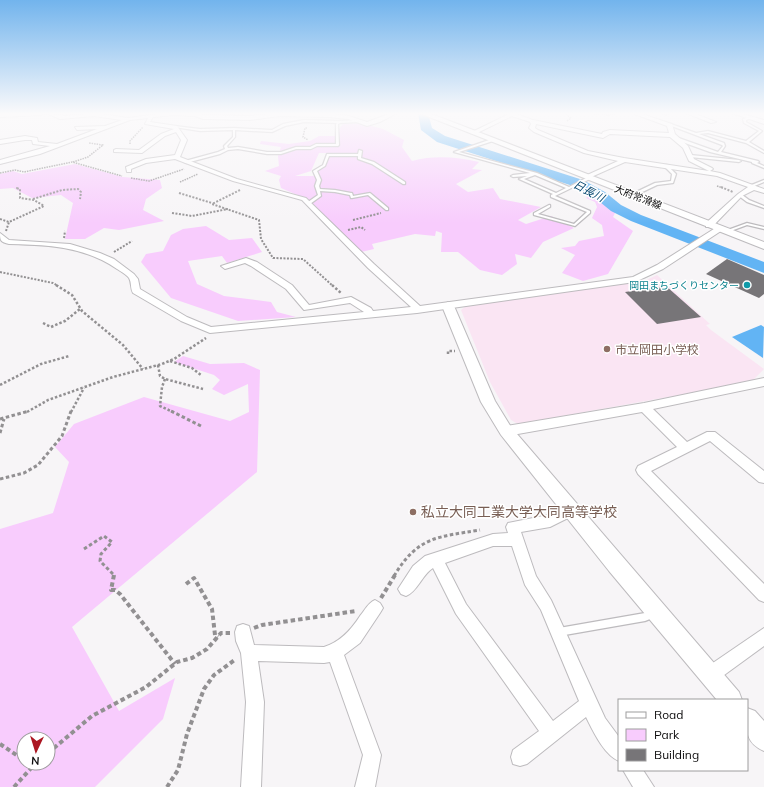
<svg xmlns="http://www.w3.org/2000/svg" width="764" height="787" font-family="Mulish,'Noto Sans JP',sans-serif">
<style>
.education{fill:#fae5f3}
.green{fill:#f8ccfd;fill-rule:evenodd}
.water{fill:#62b4f4}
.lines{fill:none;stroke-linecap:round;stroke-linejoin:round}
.river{fill:#62b4f4;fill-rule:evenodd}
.building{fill:#777578}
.service-casing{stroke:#bdbbbe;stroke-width:2.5}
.minor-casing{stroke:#bdbbbe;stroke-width:2}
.tertiary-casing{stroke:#bdbbbe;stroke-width:2}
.secondary-casing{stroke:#bdbbbe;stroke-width:2}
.path-far4{stroke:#929092;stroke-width:1.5;stroke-dasharray:1.5 1;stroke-linecap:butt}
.path-far3{stroke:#929092;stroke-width:2;stroke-dasharray:2 1.5;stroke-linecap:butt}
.path-far2{stroke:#929092;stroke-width:2.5;stroke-dasharray:2.5 2;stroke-linecap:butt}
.path-far1{stroke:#929092;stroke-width:3;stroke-dasharray:3.5 2.5;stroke-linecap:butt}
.path{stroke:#929092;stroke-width:4;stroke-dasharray:4.5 3;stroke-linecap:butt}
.service{fill:#fff;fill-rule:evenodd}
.minor{fill:#fff;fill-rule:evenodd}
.tertiary{fill:#fff;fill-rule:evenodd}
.secondary{fill:#fff;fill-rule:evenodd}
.culture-dot{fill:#0f9aa8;stroke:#fff;stroke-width:1.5}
.education-dot{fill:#8d6e63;stroke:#fff;stroke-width:1.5}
.labels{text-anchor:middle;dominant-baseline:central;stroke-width:3;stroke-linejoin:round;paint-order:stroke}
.far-street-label{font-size:10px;fill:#0c0b0c;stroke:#fff}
.far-culture-label{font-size:10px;fill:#0d838f;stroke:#fff;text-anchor:end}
.far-water-label{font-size:11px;font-style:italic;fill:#03456f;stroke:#fff}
.education-label{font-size:12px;fill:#785e54;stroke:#fff;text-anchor:start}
.near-education-label{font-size:14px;fill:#785e54;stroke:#fff;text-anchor:start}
</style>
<rect width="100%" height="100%" fill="#f7f5f7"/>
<path class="education" d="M657,275l53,49 -4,1 5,5 53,39 -13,13 -233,42 -7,-4 -21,-38 -29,-72 5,-4 165,-23 13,-2z"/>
<g class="green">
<path d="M361,123l22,6 21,11 -2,7 10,14c23,-6 44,-4 67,1l-7,7 10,1 -26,14 12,8 25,-4 7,11 41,8 -23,13 8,4 25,-8 23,12 -31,14 -12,16 -16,-4 2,10 -15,11 -22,-5 -22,-18h-17l1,-19 -6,-2 -1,5 -20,-2 -43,10 2,5 -13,3 -52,-52 -28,-12 -2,-8 2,-4 -16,-5 14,-5 -1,-10 3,-9 -21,-3 1,-3 28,3 21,-3 9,-5h16l2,-5 6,-7zM319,153h33l10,6 -7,-4h-26l-5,13 -7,3 1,5h-23l16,-5z"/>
<path d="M75,164l48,13 37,3 2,8 -16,11 -3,11 21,11 -45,9 -15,-2 -19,11h-20l8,-36 -12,-8 -29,3 -19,-10 -13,1v-15l13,-3 9,3z"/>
<path d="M591,194l8,1 5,6 -1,3 13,7 -3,6 20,14 -25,43 -25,7 -21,-8 13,-18 -14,-7 14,-2 4,-5 25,-5 -2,-11 -10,-7 5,-11 -2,-5 -9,-4z"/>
<path d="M206,226l23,14 23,-2 10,14 -35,11 -5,-7 -34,5 9,23 27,12 47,6 6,10 19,5 -58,4 -67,-23 -30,-36 5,-8 17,-3 8,-16 12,-6z"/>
<path d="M183,356l27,8 34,-1 16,7 -3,102 -185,155 47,84 56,-33 -12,41 -68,68h-95v-258l53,-16 16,-51 -14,-15 19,-23 70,-27 86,24 19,-9 -1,-28 -24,11 -12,-6 8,-9 -6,-5 -40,-13zM24,739h24v24h-24z"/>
</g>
<path class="water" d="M761,325l3,2 -1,31 -31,-21z"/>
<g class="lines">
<path class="river" d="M418,113h10l4,15 13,8 138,44 22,12 16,13 20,10 123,47v11l-133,-52 -20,-10 -16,-13 -22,-12 -136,-44 -16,-12z"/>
</g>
<g class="building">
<path d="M727,259l37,16v19l-5,4 -53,-24z"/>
<path d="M666,286l35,31 -44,7 -32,-32z"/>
</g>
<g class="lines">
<defs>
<g id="service">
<path d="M749,117l2,1 -5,2v2l16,9 -13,11 15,9v2l-18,-10 -38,-10 -9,1 25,9 1,3 -4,6 37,9 1,1 -2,1 7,3v2l-12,-5v-1l-42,-10 -36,-13v-2h2l42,15 5,-6 -1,-1 -53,-20 2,-1 25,9 12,-2 38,10 13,-10 -15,-8 -1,-4z"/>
<path d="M304,120l35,1 20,-1 1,1 -1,1 -19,1 -2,1 1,21 -1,1h-21l-6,3h-15l-15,5h-14l-29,-5 -10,1 -8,4 -34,9 -2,-1 1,-1 33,-9 7,-3 -1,-3 9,-9v-7l-33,1 -26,-4 1,-1 25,3 34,-1 38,2 11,-6zM304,122l33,1 -1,1v20h-20l-6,3h-14l-15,5h-14l-29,-5 -10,1 -1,-2 8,-9v-7l37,2 13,-6z"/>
<path d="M492,139l1,1v1l-34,11 78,21 32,14 19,-10h2v2l-35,17 35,15v2l-15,13 -41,-11v-2l15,-8h1v2l-12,7 36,10 13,-12 -36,-15v-2l2,-1 -34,-15 8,-3 -14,1 -2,-1 2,-1 17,-2 -76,-21zM535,175l31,13 -10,5 -32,-14z"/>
<path d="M359,150l3,1 -1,7 13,4 31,20v2h-2l-31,-20 -14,-5v-3h-29l-4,10 -8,5 4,9 -2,6 1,3 15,1 16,3h1l1,3 17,-3 18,15v2h-2l-18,-15 -16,3h-1l-1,-3 -15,-3 -15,-1 1,5 -11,8h-2v-2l10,-7 -3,-9 2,-6 -4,-9 10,-6 4,-11h31z"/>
<path d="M691,155l48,5 2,1 -2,1 -49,-5 -1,-1z"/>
<path d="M665,165h2l9,9 -3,9 -16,2 -23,11h-2v-2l23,-11 16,-2 1,-7 -7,-7z"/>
<path d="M764,180v2l-12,5 -3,-1z"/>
<path d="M739,194h2l8,6 15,6v2l-17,-6 -8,-6z"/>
<path d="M747,223l17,4v2l-17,-4 -19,7 -3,-1z"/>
<path d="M652,610l3,1 1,3 -1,3 -10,4 -86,15 -3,-1 -1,-3 1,-3 3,-1 86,-15z"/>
</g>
<g id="minor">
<path d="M46,113l19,3 30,-3 33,5 38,-5h30l8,2 46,1 28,-3h50l21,3 18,6 25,-9h5l-17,9 -13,4 -19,-7 -20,-2 -49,-1 -29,4 -47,-1 -8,-3 -21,-1 -21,2 -3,5 27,4 10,14 -7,17 57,22 69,19 68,66 46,42 213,-29 24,-12 60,-38 7,2 -61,40 -28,13 -218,31 -207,20 -29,-12 -48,-28c-3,-5 -1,-10 -4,-15 -3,-4 -9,-7 -12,-9 -33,-23 -70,-24 -108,-25 -8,-2 -9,-3 -9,-11l9,7 61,4 30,9 14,6 20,15 4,5 2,10 47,28 24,10 153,-15 -14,-9 -46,7 -18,-21 -35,-23 -6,-3 -20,6 -4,-3 25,-8 11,4 35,23 17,20 42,-8 20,11 2,3 38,-4 -43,-39 -66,-68 -69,-19 -58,-22 -29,4 -15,6v3h-4l-1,-5 20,-8 29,-4 6,-15 -5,-8 -11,4 -23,17 -28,-1v-2l2,-1 23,1 22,-16 13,-5 -29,-5 3,-6 -18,2 -90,34 -40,10v-4l50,-14 -17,-2 -1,-4h-7l-25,4v-4l25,-4 12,2 1,4 19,2 40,-15 -20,1 -2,-3 30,-1 17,-6 -28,-4 -34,3z"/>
<path d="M505,113h8l20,7 69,14 1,-2 7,-2 59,3 -2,-7 -35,-13h7l33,11 3,10 13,12 6,13 18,9 1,1 -3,2 10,2 44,16v4l-10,-3 -12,6 -30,31h-6v-4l32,-29 10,-7 -31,-11 -92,-14 -36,16h-4v-2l33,-15 -34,-8 -50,-21 -5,-4 2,-4 -1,-2 -18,-6 -37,18 -5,-1 37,-18zM536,124l67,14 7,-4 60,3 13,11 6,13 20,10 -85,-13 -36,-7 -50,-21 -3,-2z"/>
<path d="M661,113h8l-3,2z"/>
<path d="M686,113h7l23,9 -5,1z"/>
<path d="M732,113h7l25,7v4z"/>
<path d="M764,378v8l-111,23 34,33 20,-10h8l49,39v12l-5,-1 -49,-41 -59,30 113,113v18l-5,-2 -121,-126 -2,-4 2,-4 39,-19 -35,-35 -136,24 -4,-2 -2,-3 2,-3 4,-2 138,-23z"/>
<path d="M571,504l5,2 2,4 -2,4 -26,13 -29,5 15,44 15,24 54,118 14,19v24c-15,-6 -26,-30 -33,-44l-59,47 -7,2 -7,-2 -2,-7 2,-7 26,-19 -83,-117 -23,-46c-11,7 -16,24 -27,28l-5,-2 -3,-5 15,-23 12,-10 68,-22 15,-1 -2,-6 2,-4 40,-8zM493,546h19l13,39 16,25 38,91 -26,20 -87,-117 -21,-41z"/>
<path d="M375,600l5,3 3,5 -3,5 -20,30 -16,12 37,100 -6,32h-20l8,-32 -33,-93 -6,1 -66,-2 6,41 -3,85h-20l5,-85 -5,-49 -5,-12 -1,-9 2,-6 6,-2 6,2 5,19 70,2c16,-5 27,-17 36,-31 5,-6 8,-13 15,-16z"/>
<path d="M764,628v18l-48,35 -6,2 -6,-2 -2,-6 2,-6z"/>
<path d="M623,770h20l11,17h-21z"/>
</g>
<g id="tertiary">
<path d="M448,302l6,4 41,95 16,26 228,265 3,8h-25l-108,-129 -108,-136 -20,-33 -39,-96z"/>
<path d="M747,708l8,3 9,10v30c-21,-9 -17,-24 -17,-43z"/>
</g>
<g id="secondary">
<path d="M0,113h45l-4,2 -41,2z"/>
<path d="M419,113h10l335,129v7z"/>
</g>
</defs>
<use href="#service" class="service-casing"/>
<use href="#minor" class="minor-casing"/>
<use href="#tertiary" class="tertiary-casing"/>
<use href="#secondary" class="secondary-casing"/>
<g class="path-far4">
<path d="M591,113l18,2 7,-2"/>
<path d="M567,121l4,-3 -5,-4 3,-1"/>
<path d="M307,128h-2l-2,9 5,3"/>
<path d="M130,144v-3l13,-14"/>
<path d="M73,162l15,-5 15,-12 -14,-2"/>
<path d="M0,173l15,-3 9,2 48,-10 50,14"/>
<path d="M131,178l18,3 35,-12"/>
<path d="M180,182l18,-8"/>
<path d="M717,186l6,2"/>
<path d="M16,188h2"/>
</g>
<g class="path-far3">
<path d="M721,187l12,5"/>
<path d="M240,190l-28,14 47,16 2,19 12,19 30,1 30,27"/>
<path d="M179,193l33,10"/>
<path d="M33,199l29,-9 16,-1 3,3 -1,7"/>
<path d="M172,213l20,3 36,-7"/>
<path d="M0,219l9,3"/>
<path d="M353,220l28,-7"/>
<path d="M348,230l13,-3 4,3"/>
<path d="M6,231l3,-9 35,-16 -10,-6 -14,-2v-9l-4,-1"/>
<path d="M64,238l1,-7"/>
<path d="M114,252l18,-11"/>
<path d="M0,272l53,11 5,3"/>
</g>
<g class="path-far2">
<path d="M56,285l16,10 10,16 41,34 20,24"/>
<path d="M332,285l9,8"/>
<path d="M43,323l8,4 14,-6 15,-12"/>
<path d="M448,354v-3h7"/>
<path d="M170,361l22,7 9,7"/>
<path d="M158,365l2,11 5,3 38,10"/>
<path d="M165,379l-3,8 -2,19 13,6"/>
<path d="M0,385l41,-21 28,-8"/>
<path d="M27,412l21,-12 65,-23 49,-13 12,-5 32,-21"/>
<path d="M71,412l13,-24"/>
</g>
<g class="path-far1">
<path d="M171,411l30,15"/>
<path d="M0,419l29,-8"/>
<path d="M0,433l4,-14"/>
<path d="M0,479l24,-6 14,-8 24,-29 9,-25"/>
<path d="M84,549l20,-13 8,6 -11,12 -1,7 15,15"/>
<path d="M394,576c24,-40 44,-39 86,-46"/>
</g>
<g class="path">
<path d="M114,575l-3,15h4l5,4 55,70"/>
<path d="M186,584l8,-6 18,31 3,26 3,2"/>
<path d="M381,598l14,-23"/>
<path d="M254,628l8,-3 94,-14"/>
<path d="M0,744l24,16"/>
<path d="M48,753l44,-37 54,-29 31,-25 15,-4 15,-9 14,-16h9"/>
<path d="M28,763l5,3 4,-3"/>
<path d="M14,787l19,-21"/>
<path d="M167,787l11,-17 9,-36 17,-45 10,-14 22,-16"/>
</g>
<use href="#service" class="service"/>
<use href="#minor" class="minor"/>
<use href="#tertiary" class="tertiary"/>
<use href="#secondary" class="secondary"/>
</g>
<linearGradient id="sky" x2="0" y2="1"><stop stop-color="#72b4ed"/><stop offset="0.51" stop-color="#fbfafb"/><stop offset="1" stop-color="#fbfafb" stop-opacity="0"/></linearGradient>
<rect width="764" height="223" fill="url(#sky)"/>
<circle class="culture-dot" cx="747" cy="285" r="4"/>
<g class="education-dot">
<circle cx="607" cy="349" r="4"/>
<circle cx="413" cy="512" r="4"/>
</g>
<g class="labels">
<g class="far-street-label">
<text transform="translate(638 197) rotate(21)">大府常滑線</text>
</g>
<g class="far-culture-label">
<text x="739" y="285">岡田まちづくりセンター</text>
</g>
<g class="far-water-label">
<text transform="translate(589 191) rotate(28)">日長川</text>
</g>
<g class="education-label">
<text x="615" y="349">市立岡田小学校</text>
</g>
<g class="near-education-label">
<text x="421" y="512">私立大同工業大学大同高等学校</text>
</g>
</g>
<rect x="618" y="699" width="130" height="72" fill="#ffffff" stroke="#9e9d9e"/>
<rect x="626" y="712" width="20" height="6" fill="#ffffff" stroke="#9e9d9e"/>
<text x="654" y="719" font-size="12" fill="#0c0b0c">Road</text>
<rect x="626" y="729" width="20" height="12" fill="#f8ccfd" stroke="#9e9d9e"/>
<text x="654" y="739" font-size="12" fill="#0c0b0c">Park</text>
<rect x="626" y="749" width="20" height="12" fill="#777578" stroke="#9e9d9e"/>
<text x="654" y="759" font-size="12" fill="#0c0b0c">Building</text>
<g transform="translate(36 751) rotate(184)"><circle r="19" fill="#ffffff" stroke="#9e9d9e"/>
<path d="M0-3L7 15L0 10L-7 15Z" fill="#ab1622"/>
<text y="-6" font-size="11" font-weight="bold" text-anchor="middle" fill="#0c0b0c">N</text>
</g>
</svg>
